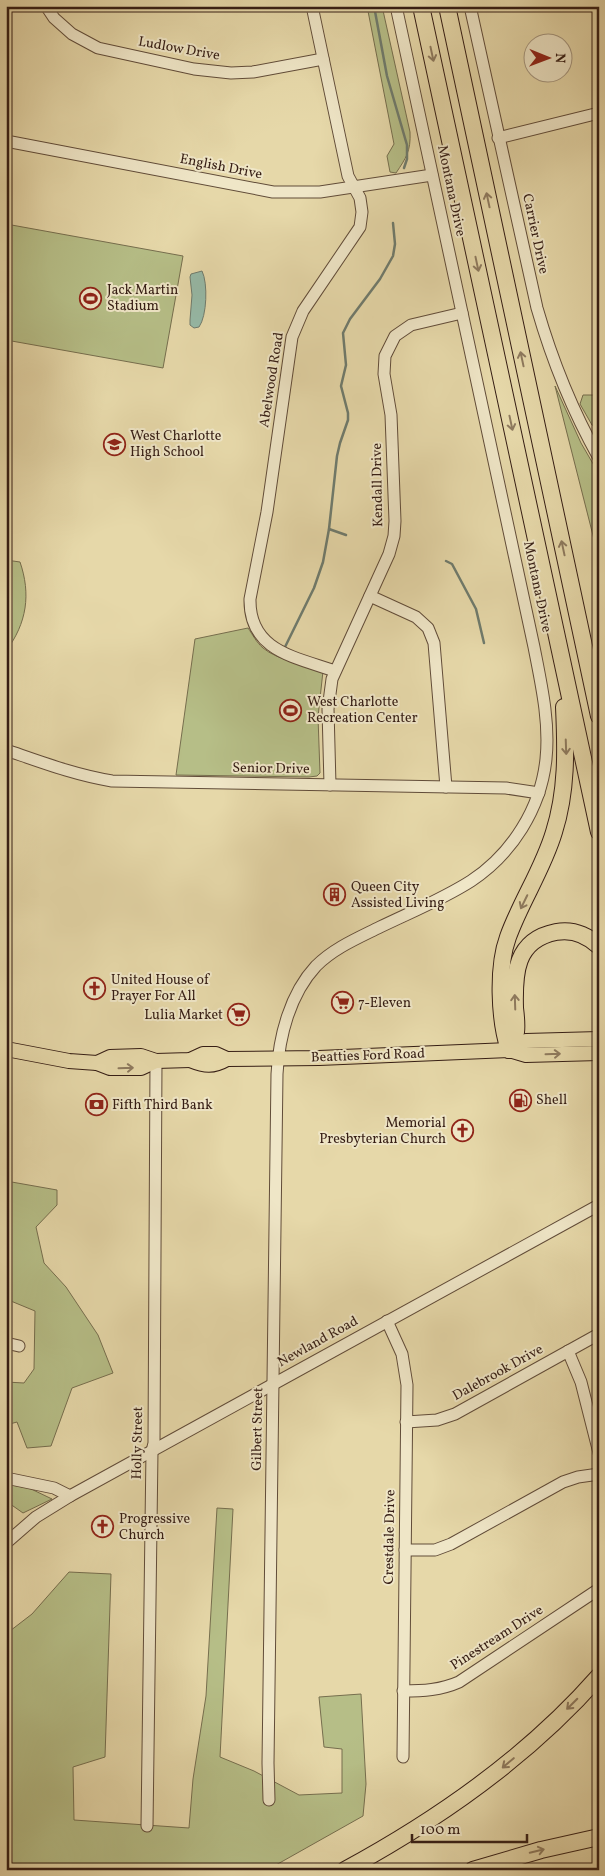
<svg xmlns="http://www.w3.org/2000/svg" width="605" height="1876" font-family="Vollkorn,serif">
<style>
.green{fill:#b6be87;stroke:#766e4e}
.water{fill:#96baa8;stroke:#6f7b6d}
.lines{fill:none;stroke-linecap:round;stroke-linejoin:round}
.stream{stroke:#6f7b6d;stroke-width:2.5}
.minor-casing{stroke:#614c39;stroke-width:13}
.major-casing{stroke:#351d14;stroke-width:16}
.highway-casing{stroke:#351d14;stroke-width:18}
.minor{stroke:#efe6c7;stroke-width:11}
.major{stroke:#e6d8a9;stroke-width:14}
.highway{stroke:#e6d8a9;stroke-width:16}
.oneway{stroke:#8e7a5e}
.labels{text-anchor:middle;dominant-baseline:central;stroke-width:4;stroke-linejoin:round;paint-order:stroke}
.street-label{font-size:14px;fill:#351d14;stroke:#efe6c7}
.poi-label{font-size:14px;fill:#351d14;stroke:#efe6c7;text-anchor:start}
</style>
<rect width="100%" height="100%" fill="#e6d8a9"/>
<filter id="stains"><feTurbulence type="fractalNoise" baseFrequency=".004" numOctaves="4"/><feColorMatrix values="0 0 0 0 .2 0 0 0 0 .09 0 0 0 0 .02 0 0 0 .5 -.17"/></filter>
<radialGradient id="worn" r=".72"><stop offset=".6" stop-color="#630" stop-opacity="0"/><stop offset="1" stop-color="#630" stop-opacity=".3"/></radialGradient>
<g class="green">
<path d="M367,6h15l28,126c1,19 -4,26 -14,41l-6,-1 -3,-16 7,-12z"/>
<path d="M6,224l177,32 -20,112 -157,-28z"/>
<path d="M555,386l26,57 18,31v85z"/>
<path d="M583,395h16v32l-7,-2 -12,-21z"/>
<path d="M6,560l14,2c11,32 7,61 -14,89z"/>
<path d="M248,628c5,7 8,14 15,20 14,12 43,17 60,23l-5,46 2,56 -3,3 -8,1 -133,-2 19,-136z"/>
<path d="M6,1181l51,9v15l-21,22 8,36 22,24 32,48 15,38 -41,15 -21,58 -24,2 -10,-26 -11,3v-43l18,1 10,-14 1,-58 -29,-12z"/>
<path d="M6,1484l23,4 23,11 -29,14 -17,-12z"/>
<path d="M217,1508l16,1 -13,248 34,14 45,24 43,-2v-44l-18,-2 -5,-50 42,-3 5,90 -3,32 -96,54h-261v-236l26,-20 37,-42 42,2 -6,183 -32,10 1,53 115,8 4,-49 13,-83z"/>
</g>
<path class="water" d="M202,271c6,12 5,45 -3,56l-5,1 -4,-3v-5l2,-25 -2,-18 1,-3z"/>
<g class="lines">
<g class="stream">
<path d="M374,6l13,70 20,69v14l-3,9"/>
<path d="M329,529l17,6"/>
<path d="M446,561l6,3 24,45 8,34"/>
<path d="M285,647l29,-59 9,-26 6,-33 8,-73 3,-13 8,-23v-7l-7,-27 5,-21 -3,-32 7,-14 30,-40 13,-23 2,-12 -2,-21"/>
</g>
<defs>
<g id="minor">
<path d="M46,6l8,12 18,16 26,14 96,21 37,4 22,-1 70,-13"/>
<path d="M312,6l36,170 12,22 2,14 -2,15 -57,84 -11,26 -25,175 -17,87c-1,52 45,58 85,72"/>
<path d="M470,6l67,302c15,52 35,102 62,150"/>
<path d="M498,138l101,-25"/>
<path d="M6,141l267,51h47l112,-17"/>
<path d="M370,596l46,21 12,11 6,15 12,144"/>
<path d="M6,750c35,12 69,25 106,31l394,7 33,5"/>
<path d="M330,785l-2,-76 4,-30 57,-125 5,-18 1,-15 -4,-106 -7,-41 1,-18 10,-20 16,-11 51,-12"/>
<path d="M387,1321l15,33 5,31 -4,372"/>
<path d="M6,1343l13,3"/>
<path d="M568,1351l13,31 18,71"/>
<path d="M406,1422l31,-2 18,-6 144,-80"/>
<path d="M6,1478l48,10 16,8"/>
<path d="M6,1543l30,-26 34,-21 529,-291"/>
<path d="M405,1550h30l16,-6 112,-62 15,-5 21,-3"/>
<path d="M403,1691c20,0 38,-1 56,-9l140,-93"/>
<path d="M269,1800l-1,-37 9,-689c2,-38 13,-80 39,-108 18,-18 42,-28 64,-39 31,-15 63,-28 91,-46 41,-27 70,-73 75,-122 4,-37 -5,-76 -12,-112l-138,-641"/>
<path d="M147,1826l5,-375 2,-8 2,-382"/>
</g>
<g id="major">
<path d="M6,1049l63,12 28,2 13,5h31l15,-7"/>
<path d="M509,1050l17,-9 73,-2"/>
<path d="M190,1060c15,6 23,7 37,-1l92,-1 190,-8 17,5 73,-2"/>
<path d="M97,1063l13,-6 31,-1 15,5 34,-1 13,-6h13l11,5"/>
</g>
<g id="highway">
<path d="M421,6l178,826"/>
<path d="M447,6l152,710"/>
<path d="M509,1050c-10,-31 -12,-83 -1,-113 13,-36 35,-68 46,-105 13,-41 12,-82 10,-125"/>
<path d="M509,1050c2,-6 6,-12 7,-18 1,-7 0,-16 -1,-24 -1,-34 0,-68 41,-76 16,-3 31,3 43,14"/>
<path d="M345,1870c94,-51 183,-113 254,-194"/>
<path d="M473,1870l68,-20 58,-13"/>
</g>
</defs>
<use href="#minor" class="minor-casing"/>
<use href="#major" class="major-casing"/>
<use href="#highway" class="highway-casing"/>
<use href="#minor" class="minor"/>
<use href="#major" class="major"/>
<use href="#highway" class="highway"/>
</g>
<defs><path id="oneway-shaft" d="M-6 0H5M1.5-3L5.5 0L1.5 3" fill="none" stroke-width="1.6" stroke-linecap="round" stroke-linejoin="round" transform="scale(1.25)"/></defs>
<g class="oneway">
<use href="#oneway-shaft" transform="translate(432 54) rotate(78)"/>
<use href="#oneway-shaft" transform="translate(488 200) rotate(-102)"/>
<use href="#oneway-shaft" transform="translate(477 264) rotate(78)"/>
<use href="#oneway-shaft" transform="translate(522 359) rotate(-102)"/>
<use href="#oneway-shaft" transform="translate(511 423) rotate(78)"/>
<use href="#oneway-shaft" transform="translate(563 548) rotate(-102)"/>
<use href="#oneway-shaft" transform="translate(566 747) rotate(88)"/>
<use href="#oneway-shaft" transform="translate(524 902) rotate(116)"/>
<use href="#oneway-shaft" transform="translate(515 1002) rotate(-92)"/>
<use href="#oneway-shaft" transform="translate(553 1054) rotate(-2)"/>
<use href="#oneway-shaft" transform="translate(126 1068) rotate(-2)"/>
<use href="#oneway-shaft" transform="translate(572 1704) rotate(135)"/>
<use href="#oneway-shaft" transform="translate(508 1763) rotate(140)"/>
<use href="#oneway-shaft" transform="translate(537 1851) rotate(-14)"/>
</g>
<defs>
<symbol id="stadium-ring" viewBox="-11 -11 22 22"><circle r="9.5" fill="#efe6c7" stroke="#8f2418" stroke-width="1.5"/><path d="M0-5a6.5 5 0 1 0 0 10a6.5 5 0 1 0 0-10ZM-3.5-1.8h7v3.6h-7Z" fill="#8f2418"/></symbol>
<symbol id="school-ring" viewBox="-11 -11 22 22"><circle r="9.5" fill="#efe6c7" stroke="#8f2418" stroke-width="1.5"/><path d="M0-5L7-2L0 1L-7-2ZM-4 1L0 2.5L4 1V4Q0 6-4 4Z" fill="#8f2418"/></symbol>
<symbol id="building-ring" viewBox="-11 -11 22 22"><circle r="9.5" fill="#efe6c7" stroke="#8f2418" stroke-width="1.5"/><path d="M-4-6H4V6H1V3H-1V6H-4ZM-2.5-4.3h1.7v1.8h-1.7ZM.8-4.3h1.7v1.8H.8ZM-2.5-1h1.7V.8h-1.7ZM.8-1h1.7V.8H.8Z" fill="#8f2418"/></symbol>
<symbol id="church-ring" viewBox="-11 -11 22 22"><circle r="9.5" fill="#efe6c7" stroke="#8f2418" stroke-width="1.5"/><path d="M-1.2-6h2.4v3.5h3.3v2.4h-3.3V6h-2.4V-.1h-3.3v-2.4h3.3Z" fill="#8f2418"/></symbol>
<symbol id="supermarket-ring" viewBox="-11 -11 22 22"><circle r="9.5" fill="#efe6c7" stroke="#8f2418" stroke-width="1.5"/><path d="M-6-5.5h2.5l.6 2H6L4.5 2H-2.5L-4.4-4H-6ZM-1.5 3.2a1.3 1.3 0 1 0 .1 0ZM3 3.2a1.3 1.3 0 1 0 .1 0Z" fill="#8f2418"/></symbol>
<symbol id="fuel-ring" viewBox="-11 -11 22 22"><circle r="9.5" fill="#efe6c7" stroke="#8f2418" stroke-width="1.5"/><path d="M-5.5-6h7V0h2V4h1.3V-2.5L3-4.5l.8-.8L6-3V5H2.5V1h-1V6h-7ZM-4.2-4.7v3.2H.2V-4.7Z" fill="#8f2418"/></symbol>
<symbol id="bank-ring" viewBox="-11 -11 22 22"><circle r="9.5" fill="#efe6c7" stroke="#8f2418" stroke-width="1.5"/><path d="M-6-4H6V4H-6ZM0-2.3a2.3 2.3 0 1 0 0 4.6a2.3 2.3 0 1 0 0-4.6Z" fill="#8f2418"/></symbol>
</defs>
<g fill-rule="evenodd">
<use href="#stadium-ring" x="78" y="286" width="25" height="25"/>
<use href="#school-ring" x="102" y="432" width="25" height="25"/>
<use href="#stadium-ring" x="278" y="698" width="25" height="25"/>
<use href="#building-ring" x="322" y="882" width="25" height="25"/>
<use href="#church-ring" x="82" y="976" width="25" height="25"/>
<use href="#supermarket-ring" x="330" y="990" width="25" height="25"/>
<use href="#supermarket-ring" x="226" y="1002" width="25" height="25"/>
<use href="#fuel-ring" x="508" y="1088" width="25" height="25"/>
<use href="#bank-ring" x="84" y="1092" width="25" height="25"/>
<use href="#church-ring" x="450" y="1118" width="25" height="25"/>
<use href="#church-ring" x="90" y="1514" width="25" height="25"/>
</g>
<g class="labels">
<g class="street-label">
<text transform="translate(179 49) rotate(10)">Ludlow Drive</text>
<text transform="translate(221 167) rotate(11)">English Drive</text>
<text transform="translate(451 191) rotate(78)">Montana Drive</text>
<text transform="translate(535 234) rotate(78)">Carrier Drive</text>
<text transform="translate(272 380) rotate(-81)">Abelwood Road</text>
<text transform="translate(378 485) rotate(-91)">Kendall Drive</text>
<text transform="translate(537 587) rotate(78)">Montana Drive</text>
<text transform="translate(271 769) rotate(1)">Senior Drive</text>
<text transform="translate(368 1056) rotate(-2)">Beatties Ford Road</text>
<text transform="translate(318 1342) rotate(-29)">Newland Road</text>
<text transform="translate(498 1373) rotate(-29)">Dalebrook Drive</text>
<text transform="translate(258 1429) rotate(-89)">Gilbert Street</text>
<text transform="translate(138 1443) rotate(-89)">Holly Street</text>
<text transform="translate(390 1537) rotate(-89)">Crestdale Drive</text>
<text transform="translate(497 1638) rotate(-33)">Pinestream Drive</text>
</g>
<g class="poi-label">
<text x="107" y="290">Jack Martin<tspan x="107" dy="16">Stadium</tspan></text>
<text x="130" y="436">West Charlotte<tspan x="130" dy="16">High School</tspan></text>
<text x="307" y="702">West Charlotte<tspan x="307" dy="16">Recreation Center</tspan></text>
<text x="351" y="887">Queen City<tspan x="351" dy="16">Assisted Living</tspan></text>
<text x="111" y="980">United House of<tspan x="111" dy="16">Prayer For All</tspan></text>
<text x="358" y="1003">7-Eleven</text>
<text x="223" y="1015" text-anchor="end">Lulia Market</text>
<text x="536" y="1100">Shell</text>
<text x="112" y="1105">Fifth Third Bank</text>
<text x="446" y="1123" text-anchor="end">Memorial<tspan x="446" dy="16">Presbyterian Church</tspan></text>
<text x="119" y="1519">Progressive<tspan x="119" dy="16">Church</tspan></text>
</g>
</g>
<rect width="605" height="1876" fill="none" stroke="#e6d8a9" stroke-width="25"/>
<rect x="8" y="8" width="590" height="1861" fill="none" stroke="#351d14" stroke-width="2.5"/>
<rect x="12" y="12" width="580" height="1851" fill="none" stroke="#351d14"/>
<g transform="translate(548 58) rotate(91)"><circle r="24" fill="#efe6c7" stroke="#a5967f"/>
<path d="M0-4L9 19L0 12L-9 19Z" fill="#8f2418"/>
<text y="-8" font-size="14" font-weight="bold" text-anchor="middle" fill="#351d14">N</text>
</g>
<path d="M412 1834v8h115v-8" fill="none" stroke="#351d14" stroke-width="2.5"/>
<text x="420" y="1834" font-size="15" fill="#351d14" stroke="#efe6c7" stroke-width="4" paint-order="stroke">100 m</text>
<rect width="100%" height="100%" filter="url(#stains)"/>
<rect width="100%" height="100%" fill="url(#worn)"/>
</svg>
